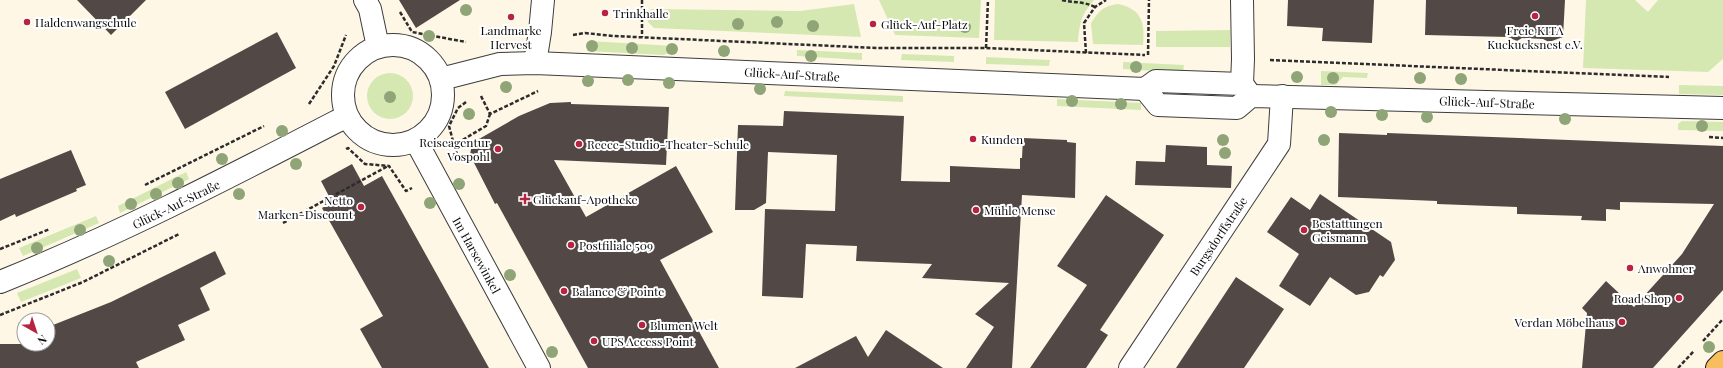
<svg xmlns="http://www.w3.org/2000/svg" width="1723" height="368" font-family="'Playfair Display',serif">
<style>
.green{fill:#d5e8b2}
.building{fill:#524946}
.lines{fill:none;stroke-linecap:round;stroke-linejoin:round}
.minor-casing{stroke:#3d3d3d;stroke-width:24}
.major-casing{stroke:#1b1b1b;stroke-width:24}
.path{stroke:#2c2c2c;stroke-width:2.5;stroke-dasharray:4 2;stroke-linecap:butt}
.minor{stroke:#fff;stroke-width:22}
.major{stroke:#f8be5d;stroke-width:22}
.tree{fill:#8fa477}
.poi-dot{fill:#b8243f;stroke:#fff;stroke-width:1.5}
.labels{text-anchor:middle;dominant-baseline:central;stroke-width:4;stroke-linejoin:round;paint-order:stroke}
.poi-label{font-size:12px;fill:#0a0a0a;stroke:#fff;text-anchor:start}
.street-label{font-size:12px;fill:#0a0a0a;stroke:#fff}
</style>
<rect width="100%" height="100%" fill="#fff7e6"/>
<g class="green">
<path d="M879,0h102l-2,38 -84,-3z"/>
<path d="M995,0h99c-13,16 -14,21 -16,42l-84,-2z"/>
<path d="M1586,0h49l13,12 10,-12h65v59l-15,13 -125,-4z"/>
<path d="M854,4l7,33 -207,-9 -6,-6 -1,-5 4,-8 149,2z"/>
<path d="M1118,4c24,5 27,19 25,41l-50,-1 -2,-21c9,-13 12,-17 27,-19z"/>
<path d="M1230,30v17h-74v-16z"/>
<path d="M589,41l85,5 -1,6 -10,3 -76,-4z"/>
<path d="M797,50l65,3v7l-65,-4z"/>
<path d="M902,54l52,2v6l-53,-2z"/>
<path d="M986,57l64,3 -1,6 -63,-2z"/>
<path d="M1123,62l61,3 -1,8 -60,-4z"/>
<path d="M1321,71l47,2 -1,5 -24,-1 -7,8h-15z"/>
<circle cx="390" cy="96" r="23"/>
<path d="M1679,85l44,1v9l-44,-1z"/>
<path d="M785,91l118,5v6l-119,-6z"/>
<path d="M1057,99l84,4v7l-84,-4z"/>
<path d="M1682,121l41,1v9l-45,-1v-6z"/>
<path d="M186,172l3,7 -69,34 -2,-7z"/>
<path d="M96,216l3,7 -76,33 -4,-8z"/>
<path d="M77,269l4,9 -60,24 -4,-9z"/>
</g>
<g class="building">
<path d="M77,0h69l-35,35z"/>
<path d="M399,0h61l-44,28z"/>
<path d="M1288,0h86l-2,43 -50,-2 1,-13 -36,-2z"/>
<path d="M1426,0h139l-2,37 -14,5 -6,-3 -21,-1 -5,3 -9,-4 -83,-2z"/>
<path d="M277,32l19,36 -111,61 -20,-37z"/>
<path d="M571,102v2l31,1 67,2 -3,58 -112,-5 32,57 90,-51 37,66 -53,28 59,108h-131l-91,-165 -2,1 -25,-49 2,-12 47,-27 31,-13z"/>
<path d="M784,111l120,5 -3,65 49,1v-16l70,3v-11h2l1,-20 44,2v2l9,1 -1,55 -53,-3 -10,173h-46l28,-41 -19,-13 34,-31 -87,-5 10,-14 -76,-3 1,-15 -51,-2 -3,54 -41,-2 3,-87 70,2 2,-56 -69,-3 -2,51 -12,7h-19l3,-85 45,1z"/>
<path d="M1339,133l48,2v-2l52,2 284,11v144l-70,78h-71l5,-55 -5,-5 24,-27 28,26 48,-53 32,-50 -94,-2v8l-14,-1v12l-25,-1 1,-4 -65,-2v-7l-80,-3v-3l-99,-4z"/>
<path d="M1166,145l41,2v18l25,1 -1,22 -96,-3 1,-24 29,1z"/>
<path d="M71,150l15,35 -10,4 1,2 -61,26 -1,-3 -15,7v-42z"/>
<path d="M352,164l12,22 18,-10 107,192h-107l-22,-39 23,-13 -61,-108 10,-6 -11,-21z"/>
<path d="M1320,194l71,48 4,18 -12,17 -3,-2 -11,17 -13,3 -26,-18 -20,29 -31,-20 20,-32 -32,-22 24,-35 19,13z"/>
<path d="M1106,195l58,40 -64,95 8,5 -22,33h-56l57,-83 -30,-19z"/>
<path d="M215,251l11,23 -26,14 10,22 -32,15 7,15 -49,22 3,6h-139v-24h48v-17l63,-25z"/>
<path d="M1236,277l48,32 -40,59h-68z"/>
<path d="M886,330l57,38h-148l61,-32 12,21z"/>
</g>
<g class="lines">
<defs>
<g id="minor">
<path d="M365,0l5,9 8,38"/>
<path d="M1242,0l1,59 -1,25"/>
<circle cx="393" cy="95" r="50"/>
<path d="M535,63l5,-31 3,-32"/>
<path d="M441,79l59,-15 35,-1 610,26 11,-8 86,3 9,12"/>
<path d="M1145,89l13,16 79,3 14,-12 472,12"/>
<path d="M416,141l123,227"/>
<path d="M0,282c120,-48 233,-107 347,-166"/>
<path d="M1130,368l149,-224 3,-48"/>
</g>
<path id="major" d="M1717,368l6,-6"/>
</defs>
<use href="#minor" class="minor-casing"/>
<use href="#major" class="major-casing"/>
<g class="path">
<path d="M642,0v37"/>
<path d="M1062,0c12,3 21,1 33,7"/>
<path d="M400,12l12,20 54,10"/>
<path d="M573,35l12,-2 28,3 264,12h109l159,7"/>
<path d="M986,48l2,-48"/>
<path d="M1086,53l-2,-30 11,-16 11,-7"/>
<path d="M1148,55l1,-55"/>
<path d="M1270,60l399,17"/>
<path d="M481,96l9,18 48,-23"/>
<path d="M466,102l-8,6 -9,18 5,19 32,-19 4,-12"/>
<path d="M309,104l25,-38 12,-31"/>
<path d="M1709,137l14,1"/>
<path d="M454,145l5,16"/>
<path d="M346,149l2,-1 17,16 24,2 17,25 6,-3"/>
<path d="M145,185l119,-59"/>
<path d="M283,223l105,-57"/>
<path d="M0,249l50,-20"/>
<path d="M0,315l83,-33 96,-48"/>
<path d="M1703,341l20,-22"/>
<path d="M1678,368l16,-17"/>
</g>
<use href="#minor" class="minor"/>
<use href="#major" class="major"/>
</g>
<g class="tree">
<circle cx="466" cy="10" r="6"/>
<circle cx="777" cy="22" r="6"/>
<circle cx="738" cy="24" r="6"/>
<circle cx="813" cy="26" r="6"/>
<circle cx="965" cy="27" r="6"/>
<circle cx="429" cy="36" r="6"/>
<circle cx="592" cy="46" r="6"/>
<circle cx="632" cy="48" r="6"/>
<circle cx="672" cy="49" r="6"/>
<circle cx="724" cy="51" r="6"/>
<circle cx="811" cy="56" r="6"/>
<circle cx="1136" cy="67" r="6"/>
<circle cx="1297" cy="77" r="6"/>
<circle cx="1333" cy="78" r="6"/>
<circle cx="1420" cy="78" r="6"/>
<circle cx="1461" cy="79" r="6"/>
<circle cx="628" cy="80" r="6"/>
<circle cx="588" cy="81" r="6"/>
<circle cx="669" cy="83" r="6"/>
<circle cx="506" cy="87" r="6"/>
<circle cx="760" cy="89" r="6"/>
<circle cx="390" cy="97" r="6"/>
<circle cx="1072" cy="101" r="6"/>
<circle cx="1121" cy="104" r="6"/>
<circle cx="1331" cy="112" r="6"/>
<circle cx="469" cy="114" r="6"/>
<circle cx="1382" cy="115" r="6"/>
<circle cx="1427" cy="117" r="6"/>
<circle cx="1565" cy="119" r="6"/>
<circle cx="1702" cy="126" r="6"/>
<circle cx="282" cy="131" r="6"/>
<circle cx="1223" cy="140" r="6"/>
<circle cx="1324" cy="140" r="6"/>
<circle cx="1225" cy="153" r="6"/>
<circle cx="222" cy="159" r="6"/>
<circle cx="296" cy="164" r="6"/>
<circle cx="178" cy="183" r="6"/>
<circle cx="459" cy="184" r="6"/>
<circle cx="156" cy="194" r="6"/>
<circle cx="239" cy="194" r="6"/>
<circle cx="430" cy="203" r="6"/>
<circle cx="131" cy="204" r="6"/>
<circle cx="80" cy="230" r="6"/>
<circle cx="37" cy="248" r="6"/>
<circle cx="109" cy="261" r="6"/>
<circle cx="510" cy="275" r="6"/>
<circle cx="1709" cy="347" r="6"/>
<circle cx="552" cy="352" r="6"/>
</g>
<g class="poi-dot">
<circle cx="605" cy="13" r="4"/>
<circle cx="1535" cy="16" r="4"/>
<circle cx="511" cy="17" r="4"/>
<circle cx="27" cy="22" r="4"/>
<circle cx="873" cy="24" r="4"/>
<circle cx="973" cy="139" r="4"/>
<circle cx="579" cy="144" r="4"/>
<circle cx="498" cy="149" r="4"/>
<path d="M523 193h4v4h4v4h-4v4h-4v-4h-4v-4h4z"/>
<circle cx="361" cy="207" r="4"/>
<circle cx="976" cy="210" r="4"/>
<circle cx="1304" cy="230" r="4"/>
<circle cx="571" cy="245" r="4"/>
<circle cx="1630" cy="268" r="4"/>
<circle cx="564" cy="291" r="4"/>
<circle cx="1679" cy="298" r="4"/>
<circle cx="1622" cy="322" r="4"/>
<circle cx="642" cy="325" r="4"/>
<circle cx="594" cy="341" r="4"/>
</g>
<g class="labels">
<g class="poi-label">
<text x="613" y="13">Trinkhalle</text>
<text x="35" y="22">Haldenwangschule</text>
<text x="881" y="24">Glück-Auf-Platz</text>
<text x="511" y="30" text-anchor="middle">Landmarke<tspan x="511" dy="14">Hervest</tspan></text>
<text x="1535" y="30" text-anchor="middle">Freie KITA<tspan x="1535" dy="14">Kuckucksnest e.V.</tspan></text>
<text x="981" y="139">Kunden</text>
<text x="490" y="142" text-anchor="end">Reiseagentur<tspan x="490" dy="14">Vospohl</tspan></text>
<text x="587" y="144">Reece-Studio-Theater-Schule</text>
<text x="533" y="199">Glückauf-Apotheke</text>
<text x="353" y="200" text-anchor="end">Netto<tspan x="353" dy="14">Marken-Discount</tspan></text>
<text x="984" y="210">Mühle Mense</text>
<text x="1312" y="223">Bestattungen<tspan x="1312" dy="14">Geismann</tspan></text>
<text x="579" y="245">Postfiliale 509</text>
<text x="1638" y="268">Anwohner</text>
<text x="572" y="291">Balance &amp; Pointe</text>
<text x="1671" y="298" text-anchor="end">Road Shop</text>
<text x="1614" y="322" text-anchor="end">Verdan Möbelhaus</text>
<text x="650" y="325">Blumen Welt</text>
<text x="602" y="341">UPS Access Point</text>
</g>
<g class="street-label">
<text transform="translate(792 74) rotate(3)">Glück-Auf-Straße</text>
<text transform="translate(1487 102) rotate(2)">Glück-Auf-Straße</text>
<text transform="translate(176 204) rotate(-26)">Glück-Auf-Straße</text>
<text transform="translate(1218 236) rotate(-56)">Burgsdorffstraße</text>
<text transform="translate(477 255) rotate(61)">Im Harsewinkel</text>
</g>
</g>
<g transform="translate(36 332) rotate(141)"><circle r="19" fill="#ffffff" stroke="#9d9d9d"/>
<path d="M0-3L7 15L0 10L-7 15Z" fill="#b8243f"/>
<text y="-6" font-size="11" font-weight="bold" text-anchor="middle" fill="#0a0a0a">N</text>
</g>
</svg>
